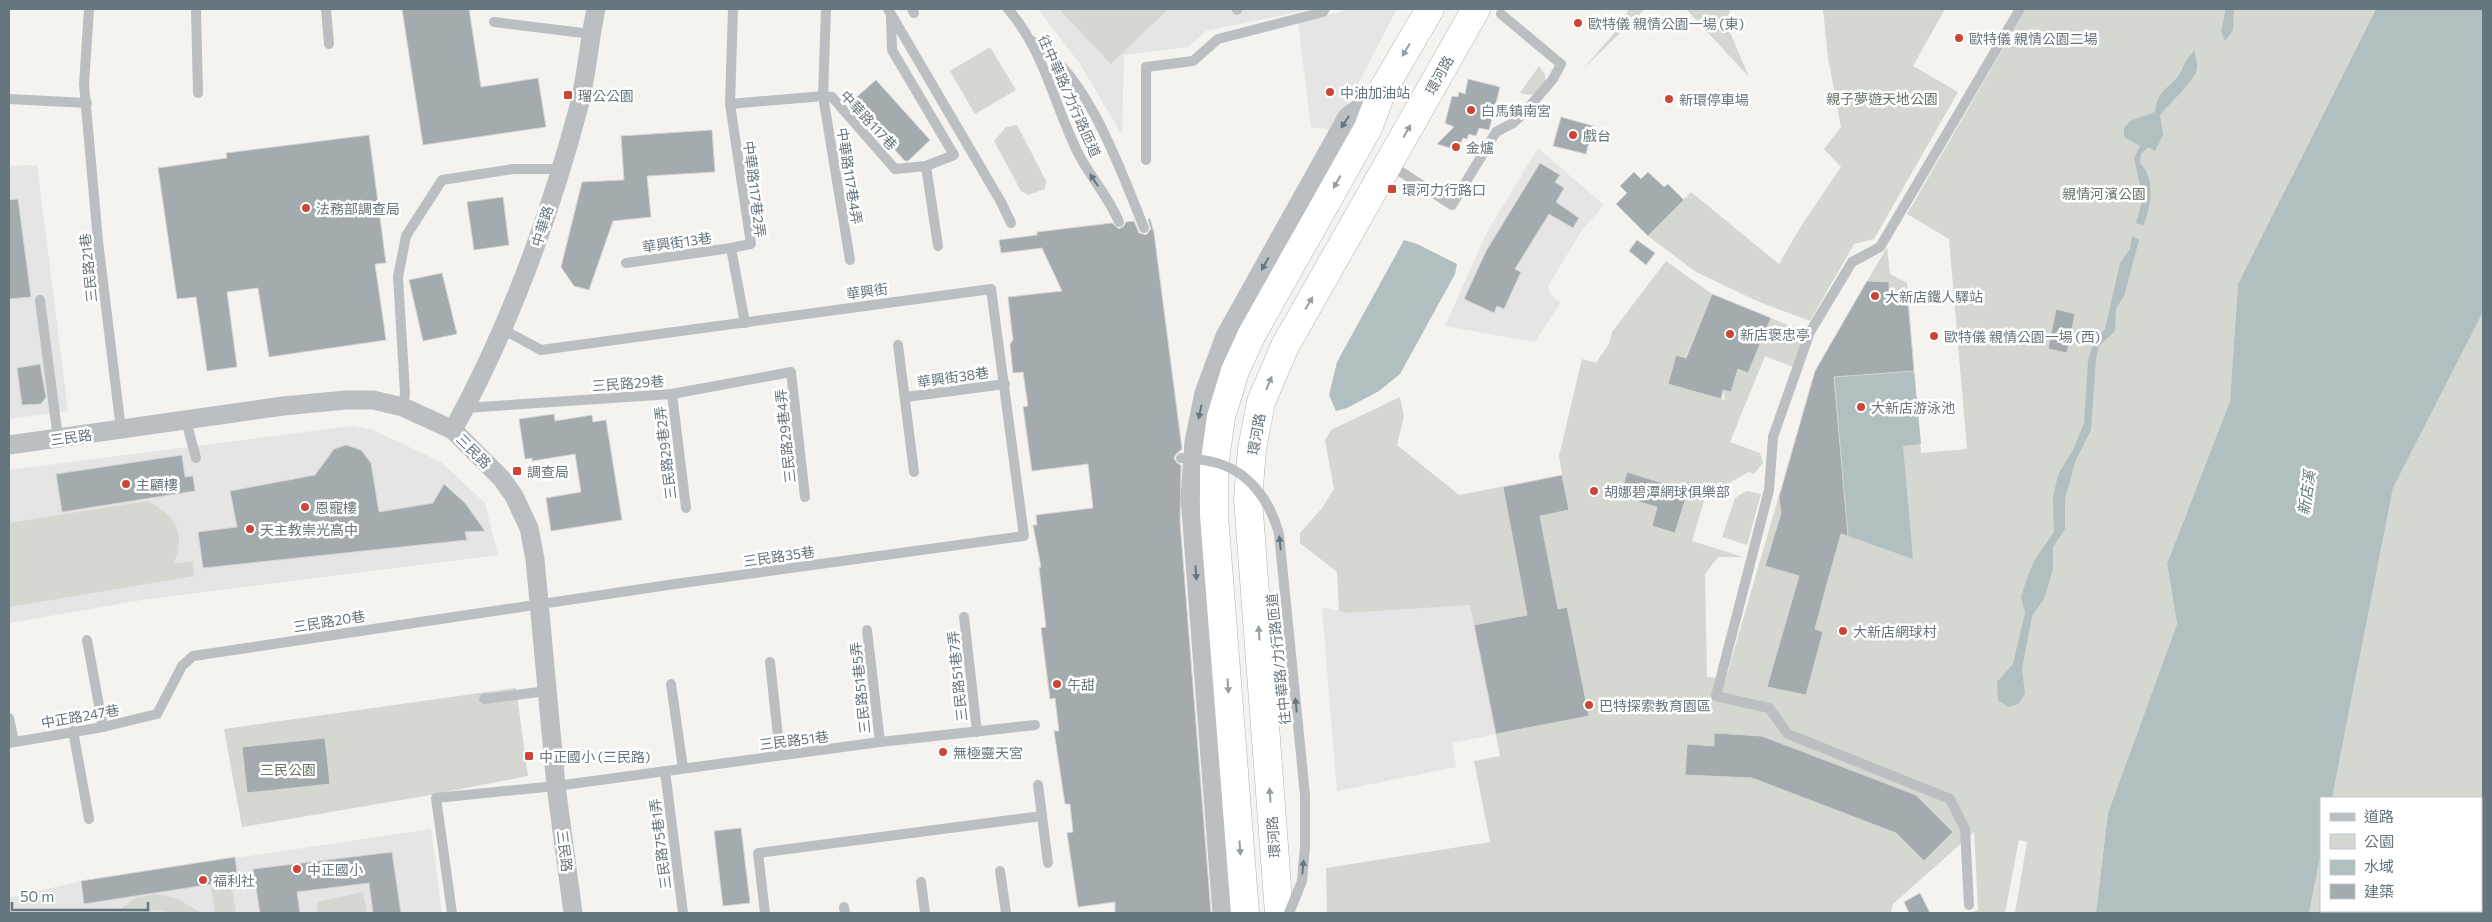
<svg xmlns="http://www.w3.org/2000/svg" width="2492" height="922" font-family="Commissioner,'Noto Sans TC',sans-serif">
<style>
.built{fill:#e4e5e4}
.green{fill:#d4d8d0}
.water{fill:#b1bfc1}
.building{fill:#a3abaf;stroke:#d5d5d3}
.lines{fill:none;stroke-linecap:round;stroke-linejoin:round}
.trunk-casing{stroke:#afb3b5;stroke-width:29}
.service{stroke:#bbbfc2;stroke-width:10}
.minor{stroke:#bbbfc2;stroke-width:19}
.trunk{stroke:#fff;stroke-width:28}
.service-bridge{stroke:#bbbfc2;stroke-width:10}
.oneway{fill:#949fa5}
.oneway2{fill:#66767e}
.poi-dot{fill:#cd4537;stroke:#fff;stroke-width:2}
.labels{text-anchor:middle;dominant-baseline:central;stroke-width:5;stroke-linejoin:round;paint-order:stroke}
.poi-label{font-size:14px;fill:#66767e;stroke:#fff;text-anchor:start}
.street-label{font-size:14px;fill:#66767e;stroke:#fff}
.park-label{font-size:14px;fill:#6a7664;stroke:#fff}
.water-label{font-size:15px;font-style:italic;fill:#62787b;stroke:#fff}
</style>
<rect width="100%" height="100%" fill="#f4f3f0"/>
<g class="built">
<path d="M1038,9h274l-106,22 -18,16 -64,8 -2,80 -42,-71z"/>
<path d="M1351,9h46l-63,121 -23,-3 -13,-105z"/>
<path d="M1538,148l66,57 -22,25 -34,56 2,8 10,9 -25,39 -90,-16 42,-94z"/>
<path d="M37,165l31,246 -59,8v-253z"/>
<path d="M352,426l21,4 68,32 44,41 13,52 -356,45 -133,23v-153z"/>
<path d="M1470,605l26,129 -44,9 4,24 -119,24 -15,-184 26,6z"/>
<path d="M431,829l11,84h-432l-1,-7v-8l72,-17z"/>
</g>
<g class="green">
<path d="M1059,9h109l-57,55z"/>
<path d="M1629,9h16l-62,60 32,-37z"/>
<path d="M1686,9h44l-4,14 23,54z"/>
<path d="M1823,9h122l-32,57 45,26 -84,147 -20,5 -44,77 -53,-20 -61,-29 -48,-36 43,-44 88,72 24,-41 38,-56 -17,-18 17,-22 -13,-69z"/>
<path d="M2026,9h350l-138,275 -8,117 -63,163 10,60 -69,189 -12,100h-81l12,-71 -8,-2 -14,73h-34l7,-3 -4,-78 -81,72 -2,9h-564l-1,-45 164,-26 -16,-81 26,-5 -30,-151 -122,8 -9,-2 -2,-39 -37,-29v-10l22,-25 12,-19 -9,-49 6,-10 69,-33 4,19 -7,29 62,50 103,-20 -3,-19 23,-97 14,4 13,-19 3,-12 54,-71 46,33 -27,64 -9,-2 -8,28 57,16 -2,-10 8,2 7,-23 10,4 23,-55 34,14 -12,35 -28,-11 -35,86 30,11 3,10 -9,11 -5,-2 -29,16 -11,-4 -17,57 51,16h-25l-13,17 2,103 19,1 89,-307 72,-124 3,27 17,9 14,170 46,-4 -18,-210 -42,-25z"/>
<path d="M990,47l26,43 -41,24 -25,-43z"/>
<path d="M1539,66l6,9v10c-8,10 -13,11 -25,8z"/>
<path d="M1017,125l29,56 -1,8 -17,6 -7,-4 -27,-50 12,-14z"/>
<path d="M2483,312v601h-174l12,-60v58h160v-113h-149l61,-310z"/>
<path d="M1746,491l15,3 -14,51 -25,-8 13,-39z"/>
<path d="M147,501c29,14 40,33 26,63l20,-3 1,15 -185,31v-84z"/>
<path d="M516,688l12,88 -97,19 -189,32 -18,-98z"/>
<path d="M232,885l4,28h-21l-4,-25z"/>
<path d="M363,892l4,21h-49l-1,-11z"/>
<path d="M156,894l22,5 23,14h-27l-16,-3 -15,3h-28l21,-15z"/>
</g>
<g class="water">
<path d="M2226,9h8l-1,21 -8,11 -4,-10z"/>
<path d="M2376,9h107v303l-90,176 -61,310h-11v55l-12,60h-213l12,-100 69,-189 -10,-60 63,-163 8,-117z"/>
<path d="M2195,50c0,6 3,14 2,19 -2,11 -29,36 -37,46l3,20 -8,16 -7,-4 -7,7 -1,9c16,16 11,43 4,62l-8,-2 7,-25 -9,-40 6,-12 -16,-9v-9l6,-7 25,-9c3,-25 15,-22 25,-39 5,-10 7,-15 15,-23z"/>
<path d="M2132,236l7,4 -15,56 -8,13 -1,22 -16,15 -3,13 -5,71 -16,32 -10,37v30l-12,18v22l-9,30 -12,17 -10,53 3,25 -7,10 -10,3 -10,-7 -1,-18 16,-18 12,-51 -4,-16 6,-19 7,-17 20,-29 -1,-35 5,-22 16,-27 10,-25 4,-62 6,-20 11,-12 15,-66 10,-14z"/>
<path d="M1404,240l13,4 40,20 -2,10 -55,100 -21,17 -32,17 -11,3 -7,-16 8,-33z"/>
<path d="M1914,371l7,73 -18,2 10,113 -65,-23 -14,-159z"/>
</g>
<g class="building">
<path d="M402,9h67l12,78 57,-9 8,49 -123,18z"/>
<path d="M1468,79l32,8 -11,43 -10,-2 -3,8 -7,-2 -2,5 -4,-1 -6,12 -20,-6 17,-17 -9,-4 7,-27 6,1 1,-5 6,2z"/>
<path d="M876,80l54,60 -22,21h-3l-54,-59z"/>
<path d="M1561,117l32,9 -7,28 -33,-8z"/>
<path d="M712,130l3,42 -68,4 4,41 -38,4 -24,69 -15,-4 -13,-19 21,-85 42,-2 -3,-44z"/>
<path d="M369,135l17,128 -11,1 11,76 -117,17 -11,-69 -31,4 10,75 -30,4 -11,-74 -19,2 -19,-131 69,-10 -1,-5z"/>
<path d="M1540,163l20,12 -5,7 9,6 -8,14 23,16 -6,10 -24,-14 -34,55 6,3 -17,37 -7,-3 -3,7 -30,-14 22,-48z"/>
<path d="M1634,172l7,7 7,-7 16,15 4,-3 16,16 -36,36 -32,-32 11,-11 -7,-7z"/>
<path d="M503,197l6,48 -35,5 -7,-48z"/>
<path d="M18,199l13,98 -22,2v-99z"/>
<path d="M1148,219h2l4,14 28,216 -6,5 -2,4 3,5 4,2 -1,57 31,391h-96v-11l-37,5 -11,-74 6,-1 -3,-28h-5l-11,-73h5l-4,-33 -5,1 -9,-71 5,-1 -7,-59 2,-1 -8,-42h4l-1,-10 57,-7 -5,-44 -56,7 -9,-64 5,-1 -5,-34 -10,1 -3,-29 3,-4 -5,-43 54,-6 -20,-43 -41,5 -2,-13 38,-5v-3l75,-9 7,6 5,-3 2,-4 8,-1 5,12 7,2 5,-6z"/>
<path d="M1637,240l18,13 -9,12 -17,-14z"/>
<path d="M442,273l15,61 -34,7 -14,-61z"/>
<path d="M1867,281l22,1v8l19,11 6,70 -80,6 14,159 -7,-2 -14,50 -12,45 8,3 -17,63 -39,-8 32,-111 -34,-10 16,-53 -2,-16 36,-126z"/>
<path d="M1712,294l59,24 -23,55 -10,-4 -7,23 -8,-2 -2,9 -53,-15 8,-29 10,3z"/>
<path d="M2056,309l19,5 -8,39 -19,-4z"/>
<path d="M40,364l6,33 -5,7 -19,1 -5,-37z"/>
<path d="M554,414l1,7 37,-6 1,7 13,-2 16,100 -71,11 -5,-33 35,-6 -6,-38 -43,7v-3l-7,1 -6,-40z"/>
<path d="M346,445l15,5 10,13 8,49 54,-9 11,-19 21,19 20,28 -20,1 2,8 -264,28 -5,-36 39,-5 -7,-36 85,-16 19,-26z"/>
<path d="M182,455l3,22 8,-1 2,15 -133,21 -6,-38z"/>
<path d="M1627,472l61,19 -13,42 -23,-7 5,-19 -18,-5 2,-6 -19,-6z"/>
<path d="M1562,475l7,35 -29,6 18,93 9,-2 22,109 -93,18 -22,-109 53,-10 -24,-128z"/>
<path d="M1714,733l48,3 154,59 37,37 -29,29 -28,-28 -144,-55 -67,-3 2,-31 27,2z"/>
<path d="M325,738l5,46 -83,9 -5,-46z"/>
<path d="M741,828l9,75 -27,3 -9,-75z"/>
<path d="M392,852l9,61h-28l-4,-30 -72,9 3,21h-40l-7,-44z"/>
<path d="M235,857l3,23 -154,24 -3,-23z"/>
<path d="M1920,893l10,20h-21l-5,-11z"/>
</g>
<g class="lines">
<defs>
<g id="trunk">
<path d="M1245,913l-31,-398v-48l7,-50 14,-46 17,-37 116,-206 14,-37 48,-82"/>
<path d="M1279,913l-31,-414 4,-50 9,-47 24,-56 191,-337"/>
</g>
</defs>
<use href="#trunk" class="trunk-casing"/>
<g class="service">
<path d="M89,9l-5,75 14,157 23,189"/>
<path d="M196,9l2,84"/>
<path d="M326,9l3,35"/>
<path d="M733,9l-3,95 21,140 -20,4 14,75"/>
<path d="M826,9l-3,87 27,164"/>
<path d="M888,9l113,193 10,21"/>
<path d="M912,9l2,4"/>
<path d="M1008,9c36,41 46,96 70,144 12,24 31,44 41,69"/>
<path d="M1237,9v1"/>
<path d="M494,22l97,12"/>
<path d="M1032,41c55,31 89,130 112,187"/>
<path d="M9,99l78,4"/>
<path d="M730,104l93,-8 9,1 63,72 31,-3 28,-11 -62,-105 -1,-32"/>
<path d="M1146,160v-93l47,-6 25,-22 105,-27 2,-3"/>
<path d="M1389,164l63,41 44,-73 17,-9 11,-10 29,-34 8,-15 -60,-50"/>
<path d="M926,166l12,80"/>
<path d="M626,263l105,-15"/>
<path d="M40,300l18,138"/>
<path d="M898,345l16,127"/>
<path d="M672,394l14,114"/>
<path d="M906,397l99,-13"/>
<path d="M403,407l2,-14 -7,-116 8,-41 36,-56 71,-11h47"/>
<path d="M465,408l207,-14 119,-22 14,125"/>
<path d="M186,421l10,37"/>
<path d="M964,617l13,115"/>
<path d="M867,630l13,112"/>
<path d="M87,640l16,87"/>
<path d="M770,662l10,93"/>
<path d="M671,684l12,84"/>
<path d="M484,699l63,-8"/>
<path d="M9,718l5,24"/>
<path d="M73,731l16,88"/>
<path d="M9,743l94,-16 54,-13 25,-48 11,-10 482,-72 349,-48 -33,-247 -450,61 -37,-20"/>
<path d="M665,771l18,142"/>
<path d="M1038,785l10,78"/>
<path d="M1000,871l6,42"/>
<path d="M921,882l4,31"/>
<path d="M1969,905l-4,-76 -15,-30 -162,-65 -19,-26 -53,-12 53,-206 4,-53 37,-105 42,-70 28,-15 140,-238"/>
<path d="M844,907l1,6"/>
<path d="M452,913l-16,-115 120,-12 324,-44 155,-17"/>
<path d="M765,913l-7,-60 284,-37"/>
</g>
<g class="minor">
<path d="M453,430c56,-102 96,-211 126,-324 8,-32 10,-65 17,-97"/>
<path d="M9,445l274,-39 63,-6h27l30,7 50,23 49,49 12,17 15,32 6,31 21,227 17,127"/>
<path d="M1222,913l-32,-416 4,-55 10,-49 21,-57 122,-219 35,-26"/>
</g>
<use href="#trunk" class="trunk"/>
<path class="service-bridge" d="M1181,458c10,1 22,1 32,4 35,8 57,38 66,72l26,261v52l-3,34 -13,32"/>
</g>
<defs><path id="oneway-solid" d="M-6-.8H1V-3.2L6.5 0L1 3.2V.8H-6Z" transform="scale(1.25)"/></defs>
<g class="oneway">
<use href="#oneway-solid" transform="translate(1406 50) rotate(121)"/>
<use href="#oneway-solid" transform="translate(1407 131) rotate(-61)"/>
<use href="#oneway-solid" transform="translate(1337 182) rotate(119)"/>
<use href="#oneway-solid" transform="translate(1309 303) rotate(-60)"/>
<use href="#oneway-solid" transform="translate(1269 383) rotate(-67)"/>
<use href="#oneway-solid" transform="translate(1259 633) rotate(-94)"/>
<use href="#oneway-solid" transform="translate(1228 686) rotate(86)"/>
<use href="#oneway-solid" transform="translate(1270 795) rotate(-94)"/>
<use href="#oneway-solid" transform="translate(1240 848) rotate(86)"/>
</g>
<g class="oneway2">
<use href="#oneway-solid" transform="translate(1345 122) rotate(123)"/>
<use href="#oneway-solid" transform="translate(1094 180) rotate(-123)"/>
<use href="#oneway-solid" transform="translate(1265 264) rotate(119)"/>
<use href="#oneway-solid" transform="translate(1200 412) rotate(102)"/>
<use href="#oneway-solid" transform="translate(1280 543) rotate(-96)"/>
<use href="#oneway-solid" transform="translate(1196 573) rotate(86)"/>
<use href="#oneway-solid" transform="translate(1296 705) rotate(-96)"/>
<use href="#oneway-solid" transform="translate(1303 867) rotate(-84)"/>
</g>
<g class="poi-dot">
<circle cx="1578" cy="23" r="5"/>
<circle cx="1959" cy="38" r="5"/>
<circle cx="1330" cy="92" r="5"/>
<rect x="563" y="90" width="10" height="10" rx="2.5"/>
<circle cx="1669" cy="99" r="5"/>
<circle cx="1471" cy="110" r="5"/>
<circle cx="1573" cy="135" r="5"/>
<circle cx="1456" cy="147" r="5"/>
<rect x="1387" y="184" width="10" height="10" rx="2.5"/>
<circle cx="306" cy="208" r="5"/>
<circle cx="1875" cy="296" r="5"/>
<circle cx="1730" cy="334" r="5"/>
<circle cx="1934" cy="336" r="5"/>
<circle cx="1861" cy="407" r="5"/>
<rect x="512" y="466" width="10" height="10" rx="2.5"/>
<circle cx="126" cy="484" r="5"/>
<circle cx="1594" cy="491" r="5"/>
<circle cx="305" cy="507" r="5"/>
<circle cx="250" cy="529" r="5"/>
<circle cx="1843" cy="631" r="5"/>
<circle cx="1057" cy="684" r="5"/>
<circle cx="1589" cy="705" r="5"/>
<circle cx="943" cy="752" r="5"/>
<rect x="524" y="751" width="10" height="10" rx="2.5"/>
<circle cx="297" cy="869" r="5"/>
<circle cx="203" cy="880" r="5"/>
</g>
<g class="labels">
<g class="poi-label">
<text x="1588" y="23">歐特儀 親情公園一場 (東)</text>
<text x="1969" y="38">歐特儀 親情公園二場</text>
<text x="1340" y="92">中油加油站</text>
<text x="578" y="95">瑠公公園</text>
<text x="1679" y="99">新環停車場</text>
<text x="1481" y="110">白馬鎮南宮</text>
<text x="1583" y="135">戲台</text>
<text x="1466" y="147">金爐</text>
<text x="1402" y="189">環河力行路口</text>
<text x="316" y="208">法務部調查局</text>
<text x="1885" y="296">大新店鐵人驛站</text>
<text x="1740" y="334">新店褒忠亭</text>
<text x="1944" y="336">歐特儀 親情公園一場 (西)</text>
<text x="1871" y="407">大新店游泳池</text>
<text x="527" y="471">調查局</text>
<text x="136" y="484">主顧樓</text>
<text x="1604" y="491">胡娜碧潭網球俱樂部</text>
<text x="315" y="507">恩寵樓</text>
<text x="260" y="529">天主教崇光高中</text>
<text x="1853" y="631">大新店網球村</text>
<text x="1067" y="684">午甜</text>
<text x="1599" y="705">巴特探索教育園區</text>
<text x="953" y="752">無極靈天宮</text>
<text x="539" y="756">中正國小 (三民路)</text>
<text x="307" y="869">中正國小</text>
<text x="213" y="880">福利社</text>
</g>
<g class="street-label">
<text transform="translate(1439 75) rotate(-61)">環河路</text>
<text transform="translate(1070 96) rotate(66)">往中華路/力行路匝道</text>
<text transform="translate(869 120) rotate(47)">中華路117巷</text>
<text transform="translate(850 176) rotate(81)">中華路117巷4弄</text>
<text transform="translate(755 189) rotate(83)">中華路117巷2弄</text>
<text transform="translate(542 226) rotate(-73)">中華路</text>
<text transform="translate(677 242) rotate(-8)">華興街13巷</text>
<text transform="translate(88 268) rotate(-96)">三民路21巷</text>
<text transform="translate(867 291) rotate(-8)">華興街</text>
<text transform="translate(953 377) rotate(-8)">華興街38巷</text>
<text transform="translate(628 383) rotate(-4)">三民路29巷</text>
<text transform="translate(1256 434) rotate(-80)">環河路</text>
<text transform="translate(785 436) rotate(-96)">三民路29巷4弄</text>
<text transform="translate(71 437) rotate(-8)">三民路</text>
<text transform="translate(474 451) rotate(45)">三民路</text>
<text transform="translate(665 453) rotate(-97)">三民路29巷2弄</text>
<text transform="translate(779 556) rotate(-8)">三民路35巷</text>
<text transform="translate(329 621) rotate(-9)">三民路20巷</text>
<text transform="translate(1278 659) rotate(-96)">往中華路/力行路匝道</text>
<text transform="translate(957 676) rotate(-96)">三民路51巷7弄</text>
<text transform="translate(860 688) rotate(-96)">三民路51巷5弄</text>
<text transform="translate(80 716) rotate(-10)">中正路247巷</text>
<text transform="translate(794 740) rotate(-7)">三民路51巷</text>
<text transform="translate(1273 837) rotate(-94)">環河路</text>
<text transform="translate(660 844) rotate(-97)">三民路75巷1弄</text>
<text transform="translate(565 851) rotate(83)">三民路</text>
</g>
<g class="park-label">
<text x="1882" y="98">親子夢遊天地公園</text>
<text x="2104" y="193">親情河濱公園</text>
<text x="288" y="769">三民公園</text>
</g>
<g class="water-label">
<text transform="translate(2306 493) rotate(-82)">新店溪</text>
</g>
</g>
<rect width="2492" height="922" fill="none" stroke="#66767e" stroke-width="20"/>
<rect x="2320" y="797" width="162" height="115" fill="#ffffff" stroke="#c2c8cb"/>
<rect x="2330" y="813" width="25" height="8" fill="#bbbfc2" stroke="#c2c8cb"/>
<text x="2364" y="822" font-size="15" fill="#66767e">道路</text>
<rect x="2330" y="834" width="25" height="15" fill="#d4d8d0" stroke="#c2c8cb"/>
<text x="2364" y="847" font-size="15" fill="#66767e">公園</text>
<rect x="2330" y="860" width="25" height="15" fill="#b1bfc1" stroke="#c2c8cb"/>
<text x="2364" y="872" font-size="15" fill="#66767e">水域</text>
<rect x="2330" y="884" width="25" height="15" fill="#a3abaf" stroke="#c2c8cb"/>
<text x="2364" y="897" font-size="15" fill="#66767e">建築</text>
<path d="M12 902v8h136v-8" fill="none" stroke="#66767e" stroke-width="2.5"/>
<text x="20" y="902" font-size="15" fill="#66767e" stroke="#ffffff" stroke-width="4" paint-order="stroke">50 m</text>
</svg>
